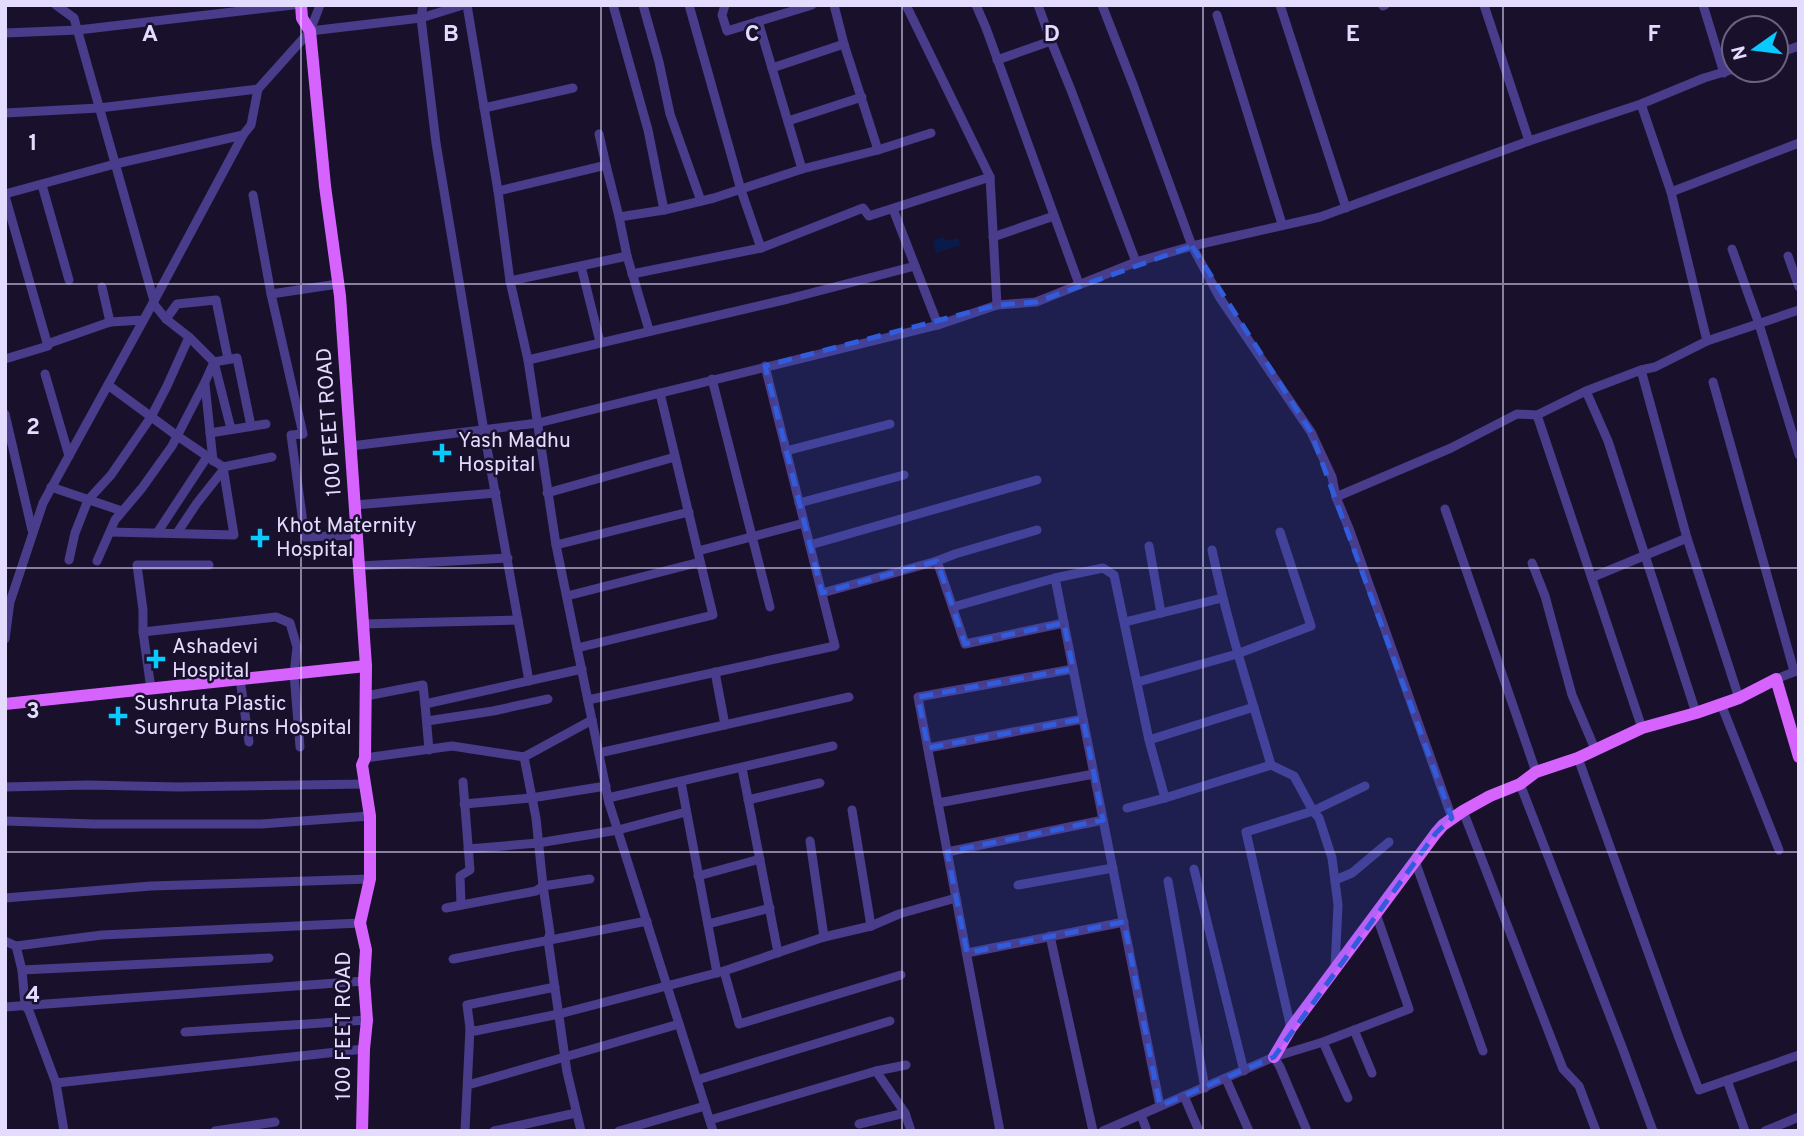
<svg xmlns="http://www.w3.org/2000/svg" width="1804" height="1136" font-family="Overpass,sans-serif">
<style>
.water{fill:#0a1b4b}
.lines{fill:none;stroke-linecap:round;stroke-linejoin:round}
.minor{stroke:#483c8b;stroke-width:9}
.major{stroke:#d763ff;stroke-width:12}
.marked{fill:#315cdc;fill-opacity:0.2;stroke:#315cdc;stroke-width:5;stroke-dasharray:14 9;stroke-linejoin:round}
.grid{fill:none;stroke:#e4dcff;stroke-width:2;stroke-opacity:0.55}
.poi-dot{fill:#08caff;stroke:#19112c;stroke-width:2.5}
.labels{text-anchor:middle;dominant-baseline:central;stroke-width:5;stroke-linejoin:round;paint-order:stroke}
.street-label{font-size:21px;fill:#e4dcff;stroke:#19112c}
.poi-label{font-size:21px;fill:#e4dcff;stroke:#19112c;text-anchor:start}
.grid-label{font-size:23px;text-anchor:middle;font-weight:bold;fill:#e4dcff;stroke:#19112c;stroke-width:5;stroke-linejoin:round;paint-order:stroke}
</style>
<rect width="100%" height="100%" fill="#19112c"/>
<path class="water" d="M942,237l5,4 11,-3 2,7 -24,8 -3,-12z"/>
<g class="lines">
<g class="minor">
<path d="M56,5l18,13 80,283"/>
<path d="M423,5l-2,13 15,125 48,288 45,250"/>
<path d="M467,5l31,186 12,90 18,79 28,185 53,258 104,328"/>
<path d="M613,5l35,125 16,80"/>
<path d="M643,5l16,57 11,52 31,87"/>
<path d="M689,5l52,185 20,58"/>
<path d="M725,5l-3,10 5,16 85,-26"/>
<path d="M834,5l10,39 34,106"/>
<path d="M906,5l84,172 7,128"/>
<path d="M976,5l10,23 93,256"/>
<path d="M1038,5l13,36 20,49 65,172"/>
<path d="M1102,5l32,82 58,159 28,52 91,134 21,45 4,20"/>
<path d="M1280,5l66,203"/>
<path d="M1484,5l45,136"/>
<path d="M1703,5l21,68"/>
<path d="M1383,6l2,-1"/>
<path d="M1217,15l65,209"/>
<path d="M758,21l44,148 76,-19 53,-17"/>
<path d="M310,31l111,-13 42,-13"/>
<path d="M5,33l73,-3 215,-25"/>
<path d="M1776,54l23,-8"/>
<path d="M997,60l54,-19"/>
<path d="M772,68l72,-24"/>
<path d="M1641,104l30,88 36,149"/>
<path d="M484,108l89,-20"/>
<path d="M5,113l94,-5 159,-19"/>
<path d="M788,121l74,-24"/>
<path d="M599,134l7,31"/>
<path d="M42,185l27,95"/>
<path d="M498,191l108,-26 13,52 8,39 -117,25"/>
<path d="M1671,192l128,-49"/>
<path d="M5,194l110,-30 128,-29"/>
<path d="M253,195l18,99 32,140 -12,1 14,102 52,-2"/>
<path d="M5,196l43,150 -43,13"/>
<path d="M893,209l45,116"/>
<path d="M619,217l45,-7 50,-12 88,-29"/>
<path d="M993,237l61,-21"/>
<path d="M1732,249l27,75 40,131"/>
<path d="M627,256l22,74"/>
<path d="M1788,256l11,31"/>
<path d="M581,266l19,76"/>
<path d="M632,274l129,-26 102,-40 6,8 121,-39"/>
<path d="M102,287l8,35"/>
<path d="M271,294l67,-10"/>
<path d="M166,319l11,-15 39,-4 12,59"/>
<path d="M47,344l63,-22 33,-2"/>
<path d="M528,360l260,-61 127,-33"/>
<path d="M1641,370l46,168 52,160"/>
<path d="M45,374l24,82"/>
<path d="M712,379l58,228"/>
<path d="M1713,382l81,289"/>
<path d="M205,384l8,77"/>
<path d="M108,385l68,50 47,32 49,-10"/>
<path d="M1586,391l22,50 88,272"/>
<path d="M5,414l27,116"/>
<path d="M1537,415l105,313"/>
<path d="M231,429l-17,-67 23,-4 14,68"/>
<path d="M210,433l56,-9"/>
<path d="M351,446l187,-23 400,-98 59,-20 39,-3 100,-40 56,-16 128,-29 209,-76 112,-37 63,-26 30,-9"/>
<path d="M786,451l104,-27"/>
<path d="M51,487l71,24"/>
<path d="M547,493l128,-36"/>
<path d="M799,503l105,-28"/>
<path d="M355,505l141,-12"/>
<path d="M1445,509l91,263"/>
<path d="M110,532l124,3 -11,-68"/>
<path d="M157,533l50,-76"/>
<path d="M177,533l20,-30 27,-34"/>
<path d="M556,545l133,-33"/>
<path d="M810,545l227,-65"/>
<path d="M1149,546l12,67"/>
<path d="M1212,550c15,73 38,143 59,215"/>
<path d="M698,551l106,-28"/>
<path d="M69,560l6,-27 13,-33 23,-25 40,-58 16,-31 22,-49"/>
<path d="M97,561l18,-41 27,-32 30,-42 33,-64 9,-20 -25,-25 -23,-18 -13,-16"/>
<path d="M937,561l28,83 99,-21"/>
<path d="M1532,563l13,33 27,99 23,54"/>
<path d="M359,566l149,-8"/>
<path d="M1593,577l94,-39"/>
<path d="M1055,578l105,528"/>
<path d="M822,593l115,-32 18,-7 82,-24"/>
<path d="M567,596l133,-34"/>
<path d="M953,607l102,-29 48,-10 11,7 35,165 16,58"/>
<path d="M1125,622l97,-24"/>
<path d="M363,624l155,-4"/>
<path d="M143,632l133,-15 14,6 7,24 -3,27 6,73"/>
<path d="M5,639l5,-37 33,-99 111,-202 89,-166 8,-10 7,-36 52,-58 10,-26"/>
<path d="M577,648l136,-33 -53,-222"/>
<path d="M715,672l10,53"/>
<path d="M240,679l9,63"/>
<path d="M1776,679l23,-9"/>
<path d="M1138,682l99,-28 74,-28 -31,-94"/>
<path d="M151,689l-8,-57v-22l-6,-45h72"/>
<path d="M366,696l57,-11 2,19"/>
<path d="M588,700l247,-54 -70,-280"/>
<path d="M1721,704l58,146"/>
<path d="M427,721l66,-10 55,-12"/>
<path d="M1149,740l105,-33"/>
<path d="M928,748l155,-29"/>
<path d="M429,750l-4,-46 157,-35"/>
<path d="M599,753l250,-56"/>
<path d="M524,757l12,61 7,68 7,47 -2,7 19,132 14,59"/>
<path d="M365,758l87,-12 72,11 68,-37"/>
<path d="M1578,758l101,280 20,52 100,-35"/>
<path d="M742,768l36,185"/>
<path d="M681,782l36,191"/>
<path d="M1520,784l102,263 31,84"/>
<path d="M5,787l83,-2 90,2 187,-3"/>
<path d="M608,798l225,-52"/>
<path d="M748,800l72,-17"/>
<path d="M938,803l156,-29"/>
<path d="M464,804l67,-6 75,-12"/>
<path d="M1127,808l38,-10 106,-33 23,11 19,35 6,7 13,40 6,47 -3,63"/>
<path d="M1463,811l100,258 16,17 17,45"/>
<path d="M1452,818l-102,-287 -14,-34 115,-49 66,-34 20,1 49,-24 55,-21 14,-3 52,-26 92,-31"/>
<path d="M5,821l89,3h167l109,-8"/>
<path d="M810,841l14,96"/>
<path d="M468,849l70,-6 80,-13 68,-18"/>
<path d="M947,852l156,-32"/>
<path d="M1415,861l68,190"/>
<path d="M1194,869l50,202"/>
<path d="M698,876l62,-17"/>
<path d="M1335,880l17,-7 37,-31"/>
<path d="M1168,881l37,207"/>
<path d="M1018,885l95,-17"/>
<path d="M5,898l146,-12 219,-7"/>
<path d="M461,905l-1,-29 10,-6 -7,-88"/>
<path d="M446,908l90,-17 7,-5 47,-7"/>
<path d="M708,924l62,-16"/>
<path d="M871,926l28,-12 57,-16"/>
<path d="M1050,936l43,195"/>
<path d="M5,941l11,5 6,24 3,35 4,6 27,72 8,48"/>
<path d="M16,946l86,-11 258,-12"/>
<path d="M967,953l157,-31"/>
<path d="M453,959l194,-38"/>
<path d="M22,970l247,-12"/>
<path d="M724,971l15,53 162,-49"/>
<path d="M555,987l-88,18 3,23 5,3 84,-17 165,-43 100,-34 47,-11 -19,-116"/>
<path d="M5,1007l359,-26"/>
<path d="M1291,1028l-45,-196 67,-21 52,-25"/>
<path d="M1354,1030l18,43"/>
<path d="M185,1032l182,-12"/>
<path d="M1323,1042l25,56"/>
<path d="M1274,1057l6,10 27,64"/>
<path d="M876,1071l29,42"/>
<path d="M1226,1079l23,52"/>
<path d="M697,1080l193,-59"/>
<path d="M1727,1080l18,51"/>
<path d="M56,1083l308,-34"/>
<path d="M468,1085l211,-61"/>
<path d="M1184,1096l15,35"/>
<path d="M1141,1115l6,16"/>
<path d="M710,1120l166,-49 30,-6"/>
<path d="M859,1124l46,-11 6,18"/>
<path d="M215,1131l60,-9"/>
<path d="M465,1131l5,-103"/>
<path d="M494,1131l82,-18"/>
<path d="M619,1131l86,-25"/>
<path d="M1000,1131l-82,-434 155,-28"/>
<path d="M1103,1131l171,-74 49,-15 86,-33 -33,-95"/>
<path d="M1765,1131l34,-14"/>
</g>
<g class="major">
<path d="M301,5l1,13 8,13 15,155 15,110 26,370 -1,92 -3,7 8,51v63l-10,44 6,27 -2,31 3,39 -3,29 -2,82"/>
<path d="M5,704l361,-38"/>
<path d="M1274,1057l17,-29 145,-195 7,-8 20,-14 27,-15 30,-12 16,-12 42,-14 64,-30 54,-15 43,-15 37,-19 23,78"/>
</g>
</g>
<path class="marked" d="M1192,246l119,186 141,386 -16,15 -162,224 -114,49 -36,-184 -157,31 -20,-101 156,-32 -20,-101 -155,29 -10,-51 155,-28 -9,-46 -99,21 -28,-83 -115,32 -57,-227 232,-61 39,-3z"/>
<path class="grid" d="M301,5v1126M601,5v1126M902,5v1126M1203,5v1126M1503,5v1126M5,284h1794M5,568h1794M5,852h1794"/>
<g class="poi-dot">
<path d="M438.5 442.5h7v7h7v7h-7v7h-7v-7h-7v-7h7z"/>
<path d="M256.5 527.5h7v7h7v7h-7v7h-7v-7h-7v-7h7z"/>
<path d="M152.5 648.5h7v7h7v7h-7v7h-7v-7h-7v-7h7z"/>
<path d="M114.5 705.5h7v7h7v7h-7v7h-7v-7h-7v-7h7z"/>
</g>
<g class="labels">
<g class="street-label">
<text transform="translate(330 422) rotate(-94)">100 FEET ROAD</text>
<text transform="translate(344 1026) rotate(-90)">100 FEET ROAD</text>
</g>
<g class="poi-label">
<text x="458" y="441">Yash Madhu<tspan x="458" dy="24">Hospital</tspan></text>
<text x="276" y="526">Khot Maternity<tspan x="276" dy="24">Hospital</tspan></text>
<text x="172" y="647">Ashadevi<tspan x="172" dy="24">Hospital</tspan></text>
<text x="134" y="704">Sushruta Plastic<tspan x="134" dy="24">Surgery Burns Hospital</tspan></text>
</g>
</g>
<g class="grid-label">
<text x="150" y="41">A</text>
<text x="451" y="41">B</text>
<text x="752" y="41">C</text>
<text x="1052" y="41">D</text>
<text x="1353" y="41">E</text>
<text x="1654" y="41">F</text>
<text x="33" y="150">1</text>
<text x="33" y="434">2</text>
<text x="33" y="718">3</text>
<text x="33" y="1002">4</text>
</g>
<rect width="1804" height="1136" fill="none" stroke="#e4dcff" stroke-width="14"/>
<g transform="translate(1755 49) rotate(256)"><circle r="33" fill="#19112c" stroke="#6a6280" stroke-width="2"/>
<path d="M0-5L12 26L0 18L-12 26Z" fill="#08caff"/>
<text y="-10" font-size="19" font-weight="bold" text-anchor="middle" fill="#e4dcff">N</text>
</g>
</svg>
